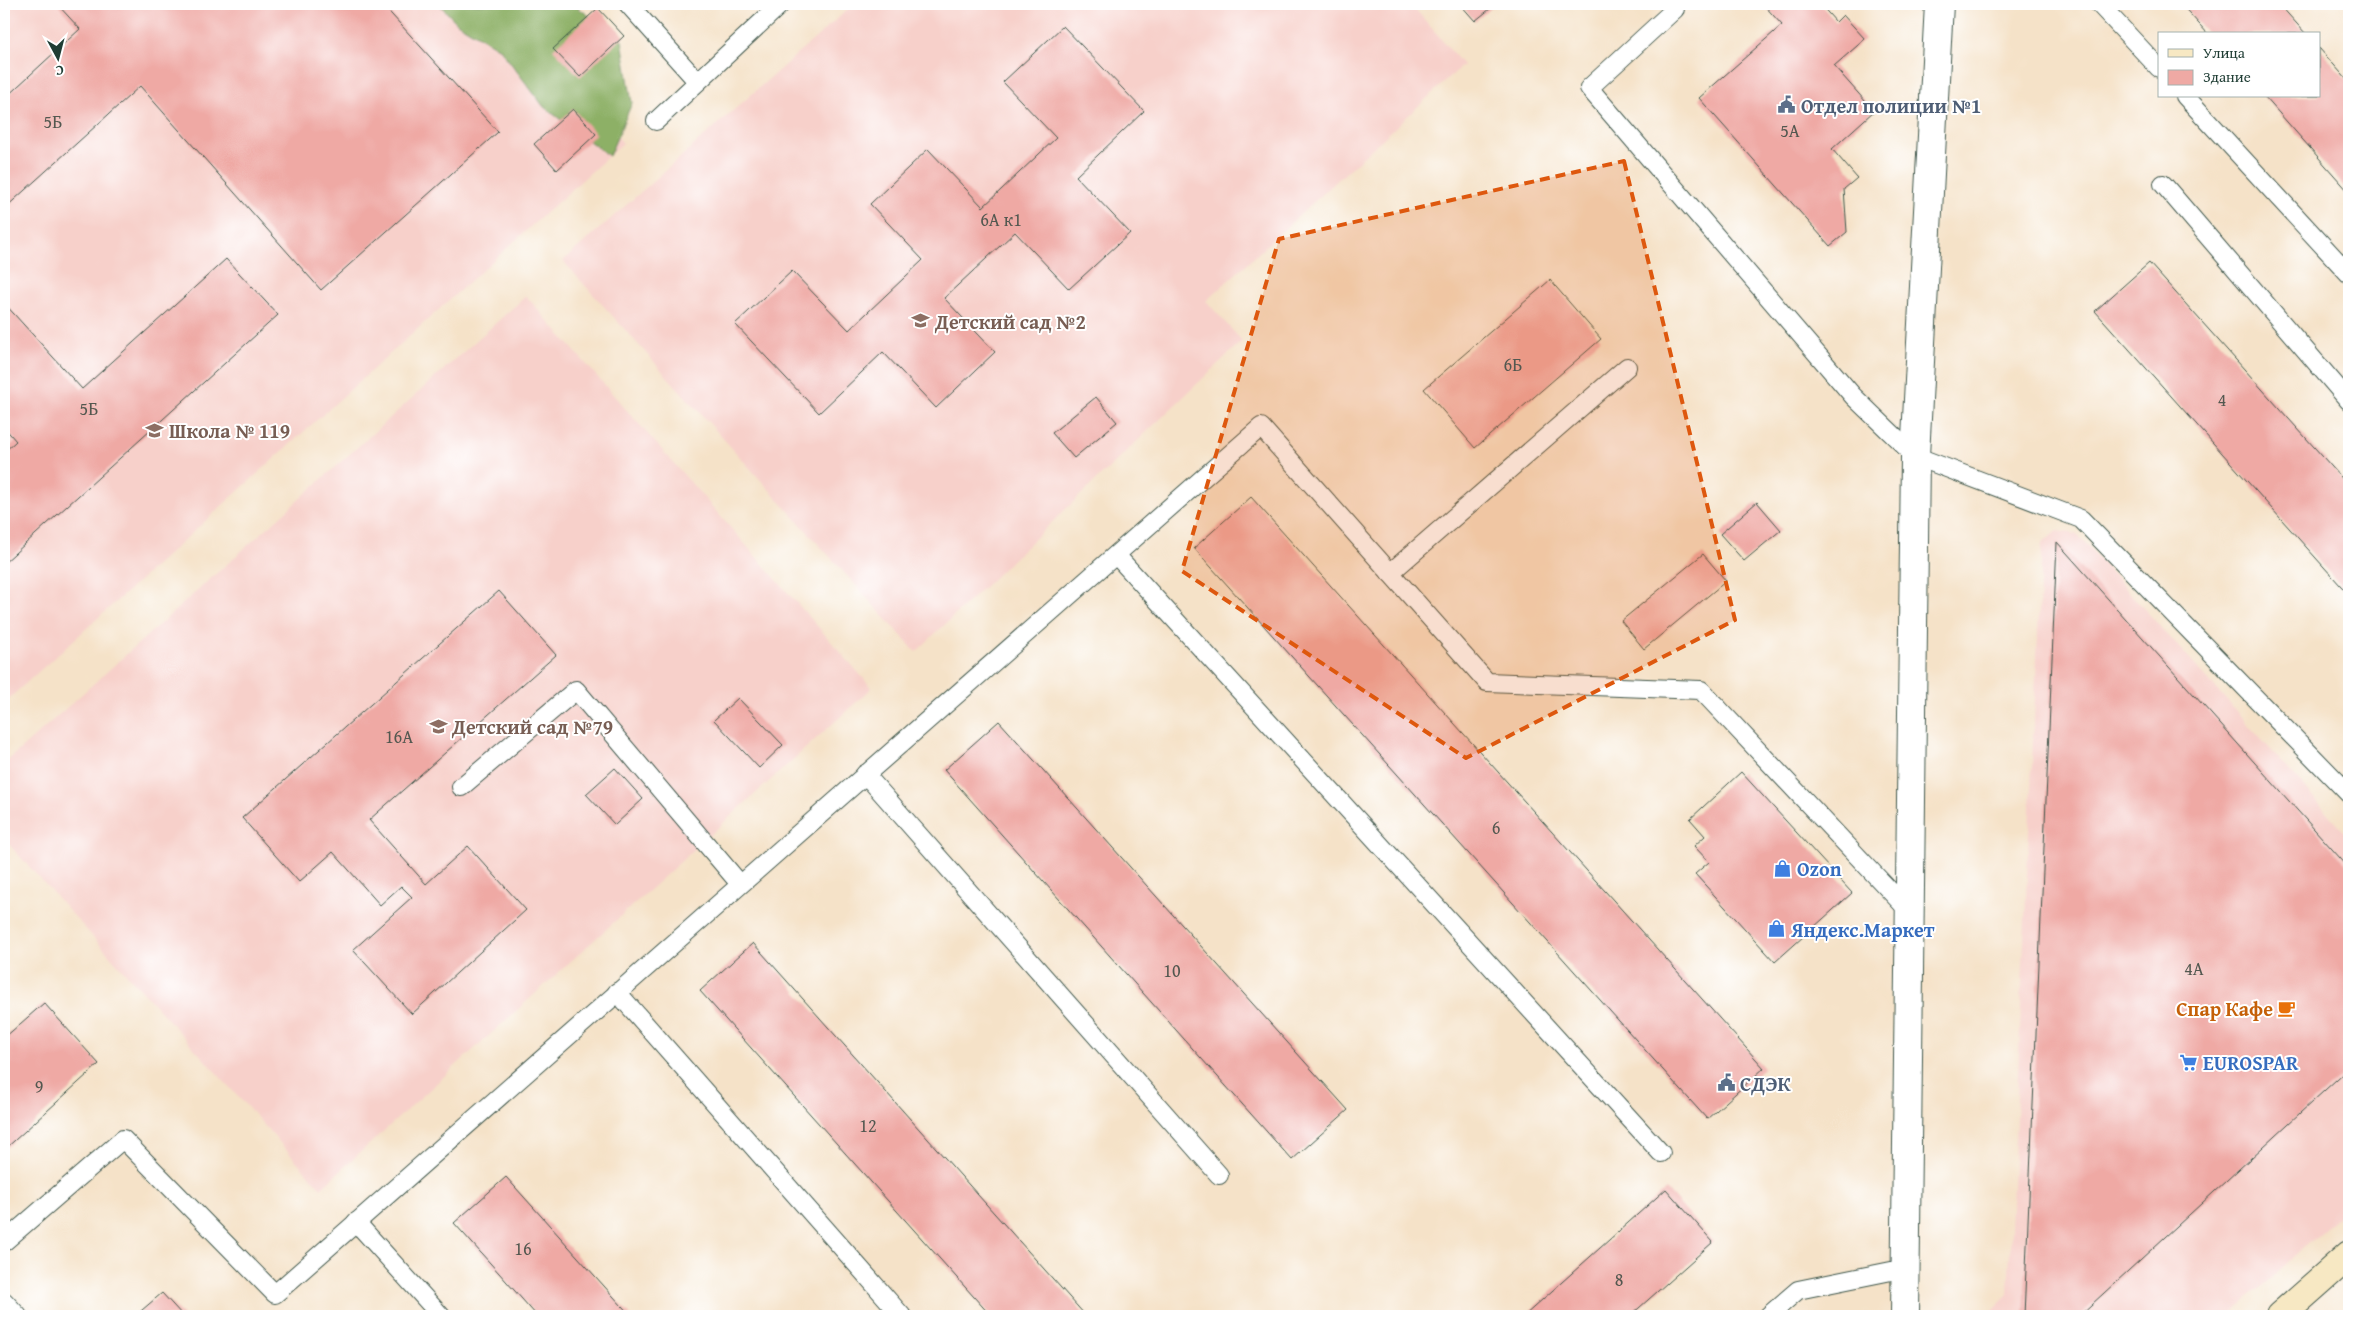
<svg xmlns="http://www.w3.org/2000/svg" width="2353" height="1320" font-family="'Gentium Book Plus',serif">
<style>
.built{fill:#f7d0ca}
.forest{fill:#8db066;stroke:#56764d}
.building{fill:#efa9a4}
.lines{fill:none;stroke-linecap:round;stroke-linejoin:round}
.lane-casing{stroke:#3f564a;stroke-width:20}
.street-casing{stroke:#3f564a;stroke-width:30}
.secondary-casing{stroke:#3f564a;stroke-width:30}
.lane{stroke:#fff;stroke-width:18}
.street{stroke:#fff;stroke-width:28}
.secondary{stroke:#f7e8c3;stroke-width:28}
.marked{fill:#de580e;fill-opacity:0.2;stroke:#de580e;stroke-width:4;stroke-dasharray:10 6;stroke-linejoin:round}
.labels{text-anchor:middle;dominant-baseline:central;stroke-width:4;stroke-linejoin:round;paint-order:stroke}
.number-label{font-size:18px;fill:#535850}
.service-label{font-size:20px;font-weight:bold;fill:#4e5e75;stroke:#fff;text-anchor:start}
.education-label{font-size:20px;font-weight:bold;fill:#785e54;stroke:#fff;text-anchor:start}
.shop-label{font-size:20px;font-weight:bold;fill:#366cbe;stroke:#fff;text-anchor:start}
.food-label{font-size:20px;font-weight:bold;fill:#c56008;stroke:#fff;text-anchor:end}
</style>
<rect width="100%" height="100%" fill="#fff"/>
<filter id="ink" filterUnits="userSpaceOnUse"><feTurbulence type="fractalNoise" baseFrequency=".02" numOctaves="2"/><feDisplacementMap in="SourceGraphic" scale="10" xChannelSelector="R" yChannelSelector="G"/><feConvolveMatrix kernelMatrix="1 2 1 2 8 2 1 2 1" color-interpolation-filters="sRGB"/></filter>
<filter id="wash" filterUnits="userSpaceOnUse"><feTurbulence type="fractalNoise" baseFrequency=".0096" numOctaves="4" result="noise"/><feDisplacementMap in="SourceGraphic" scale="20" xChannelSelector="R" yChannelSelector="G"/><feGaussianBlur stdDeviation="1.12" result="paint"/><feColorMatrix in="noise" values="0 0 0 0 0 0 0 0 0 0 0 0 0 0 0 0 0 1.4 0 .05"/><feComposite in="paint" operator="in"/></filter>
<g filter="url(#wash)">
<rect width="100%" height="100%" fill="#f5e2c8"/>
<g class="built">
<path d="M4,4h492l127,139 -619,560z"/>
<path d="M854,4h557l52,61 -257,236 36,40 -326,311 -353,-391z"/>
<path d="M526,296l346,392 -551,500 -317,-349v-75z"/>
<path d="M2058,531l19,3 272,303v370l-120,109h-242l21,-21 34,-751z"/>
</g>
<path class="forest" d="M439,4h134l49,36 10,63 -23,53 -65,-49 -44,-58 -43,-26z"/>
<g id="blocks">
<g class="building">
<path d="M57,4h325l116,128 -177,158 -181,-204 -136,123v-110l76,-70z"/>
<path d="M1460,4h36l-21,17z"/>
<path d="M1763,4h57l16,18 7,-7 22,24 -31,27 40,45 -42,38 25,29 -13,11 3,43 -17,14 -131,-148 83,-73z"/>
<path d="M2181,4h98l27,30h-98z"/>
<path d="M598,8l26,28 -44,41 -27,-28z"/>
<path d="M1063,26l81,85 -68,65 54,57 -61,56 -54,-57 -71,66 51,54 -59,56 -53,-56 -64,61 -84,-89 57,-53 57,59 74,-70 -53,-56 58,-55 55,58 73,-69 -53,-56z"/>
<path d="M2319,48l30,34v110l-85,-96h55z"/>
<path d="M573,109l23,25 -39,36 -23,-26z"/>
<path d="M226,259l52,56 -274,248v-111l12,-11 -12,-14v-124l78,86z"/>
<path d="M2149,263l200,223v109l-254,-284z"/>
<path d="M1550,280l51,59 -126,109 -51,-59z"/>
<path d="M1096,397l21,25 -43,36 -22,-25z"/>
<path d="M1251,497l513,571 -57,51 -513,-571z"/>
<path d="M1757,502l24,28 -37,31 -24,-27z"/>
<path d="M2057,542l292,326v200l-270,248h-55z"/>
<path d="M1703,554l23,27 -82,68 -23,-28z"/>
<path d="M499,591l57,64 -187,165 57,64 42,-38 58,64 -114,104 -59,-64 59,-53 -11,-11 -21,19 -47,-53 -34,30 -57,-64z"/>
<path d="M738,698l45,47 -24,23 -45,-48z"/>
<path d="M999,721l349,389 -56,50 -348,-390z"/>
<path d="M615,768l28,31 -28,26 -29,-31z"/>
<path d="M1741,772l111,121 -77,69 -80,-88 14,-12 -15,-16 11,-10 -15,-17z"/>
<path d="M753,943l333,373h-95l-291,-325z"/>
<path d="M44,1003l55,61 -95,86v-112z"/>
<path d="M506,1177l125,139h-94l-38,-43 -45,-50z"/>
<path d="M1666,1189l47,53 -83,74h-106z"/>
<path d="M162,1293l21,23h-48z"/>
</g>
</g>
</g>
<g filter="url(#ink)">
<use href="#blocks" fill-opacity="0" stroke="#3f564a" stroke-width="1"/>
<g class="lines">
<defs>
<g id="lane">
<path d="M628,4l69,77"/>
<path d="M1670,4l5,5 -86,79 264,308 62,60 166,63 268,275"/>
<path d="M2099,4l60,64"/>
<path d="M2185,96l164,178"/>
<path d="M656,121l125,-117"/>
<path d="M2163,184l186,217"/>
<path d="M1116,555l545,598"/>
<path d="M1390,573l237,-206"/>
<path d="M865,774l354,401"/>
<path d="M461,787l115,-97 164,194"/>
<path d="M617,992l285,324"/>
<path d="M356,1222l85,94"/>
<path d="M4,1242l119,-103 152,155 986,-867 226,255 214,8 208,221"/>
<path d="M4,1301l14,15"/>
<path d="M1768,1316l30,-26 108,-22"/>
</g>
<path id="street" d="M1905,1316l10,-860 24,-452"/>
<path id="secondary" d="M2280,1316l69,-61"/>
</defs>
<use href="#lane" class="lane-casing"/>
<use href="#street" class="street-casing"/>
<use href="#secondary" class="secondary-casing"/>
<use href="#lane" class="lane"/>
<use href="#street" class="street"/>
<use href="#secondary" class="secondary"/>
</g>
</g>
<path class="marked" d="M1624,161l111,459 -269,138 -284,-187 97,-332z"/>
<defs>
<symbol id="civic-bare" viewBox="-9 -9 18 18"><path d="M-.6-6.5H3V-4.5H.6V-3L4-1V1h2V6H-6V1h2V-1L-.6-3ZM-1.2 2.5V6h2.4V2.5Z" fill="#5c6f8a" stroke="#fff" stroke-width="2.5" paint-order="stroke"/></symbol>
<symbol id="school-bare" viewBox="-9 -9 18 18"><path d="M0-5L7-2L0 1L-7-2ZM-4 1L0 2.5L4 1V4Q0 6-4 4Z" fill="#8d6e63" stroke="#fff" stroke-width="2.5" paint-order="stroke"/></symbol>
<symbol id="shop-bare" viewBox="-9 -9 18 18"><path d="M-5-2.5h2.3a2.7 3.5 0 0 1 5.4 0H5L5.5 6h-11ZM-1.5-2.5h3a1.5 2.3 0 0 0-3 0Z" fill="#3f7fe0" stroke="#fff" stroke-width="2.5" paint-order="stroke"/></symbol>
<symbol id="cafe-bare" viewBox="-9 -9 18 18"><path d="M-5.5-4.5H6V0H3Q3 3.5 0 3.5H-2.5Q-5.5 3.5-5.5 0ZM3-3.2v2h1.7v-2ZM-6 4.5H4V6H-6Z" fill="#e8710a" stroke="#fff" stroke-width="2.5" paint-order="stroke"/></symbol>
<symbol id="supermarket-bare" viewBox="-9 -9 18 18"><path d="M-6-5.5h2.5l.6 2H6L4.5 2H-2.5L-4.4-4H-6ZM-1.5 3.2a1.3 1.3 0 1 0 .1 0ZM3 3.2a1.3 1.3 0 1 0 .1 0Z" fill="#3f7fe0" stroke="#fff" stroke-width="2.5" paint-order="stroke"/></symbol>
</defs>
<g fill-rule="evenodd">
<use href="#civic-bare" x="1774" y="92" width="25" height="25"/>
<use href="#school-bare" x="908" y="308" width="25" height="25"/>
<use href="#school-bare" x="142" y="418" width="25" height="25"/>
<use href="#school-bare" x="426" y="714" width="25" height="25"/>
<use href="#shop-bare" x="1770" y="856" width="25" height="25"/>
<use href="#shop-bare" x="1764" y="916" width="25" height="25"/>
<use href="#cafe-bare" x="2274" y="996" width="25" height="25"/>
<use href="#supermarket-bare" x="2176" y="1050" width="25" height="25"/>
<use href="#civic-bare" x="1714" y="1070" width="25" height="25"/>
</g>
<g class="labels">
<g class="number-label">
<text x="53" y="121">5Б</text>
<text x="1790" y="130">5А</text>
<text x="1001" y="219">6А к1</text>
<text x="1513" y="364">6Б</text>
<text x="2222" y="399">4</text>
<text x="89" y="408">5Б</text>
<text x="399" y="736">16А</text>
<text x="1496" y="827">6</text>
<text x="2194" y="968">4А</text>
<text x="1172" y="970">10</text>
<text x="39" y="1086">9</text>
<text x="868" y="1125">12</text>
<text x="523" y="1248">16</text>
<text x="1619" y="1279">8</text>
</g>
<g class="service-label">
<text x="1801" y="105">Отдел полиции №1</text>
<text x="1740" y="1083">СДЭК</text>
</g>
<g class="education-label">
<text x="935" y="321">Детский сад №2</text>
<text x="169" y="430">Школа № 119</text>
<text x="452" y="726">Детский сад №79</text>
</g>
<g class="shop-label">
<text x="1797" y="868">Ozon</text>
<text x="1791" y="929">Яндекс.Маркет</text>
<text x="2203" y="1062">EUROSPAR</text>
</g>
<g class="food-label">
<text x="2273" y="1008">Спар Кафе</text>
</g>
</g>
<rect width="2353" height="1320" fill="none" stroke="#fff" stroke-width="20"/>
<rect x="2158" y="32" width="162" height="65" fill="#ffffff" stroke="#a5b1ae"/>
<rect x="2168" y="49" width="25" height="8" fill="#f7e8c3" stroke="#a5b1ae"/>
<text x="2203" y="58" font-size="15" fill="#1f3d34">Улица</text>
<rect x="2168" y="70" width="25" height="15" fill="#efa9a4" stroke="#a5b1ae"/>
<text x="2203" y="82" font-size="15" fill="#1f3d34">Здание</text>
<g transform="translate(58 58) rotate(173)" stroke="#ffffff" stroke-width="4" paint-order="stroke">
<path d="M0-4L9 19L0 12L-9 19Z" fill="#1f3d34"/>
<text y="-8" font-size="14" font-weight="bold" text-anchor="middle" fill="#1f3d34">С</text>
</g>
</svg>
